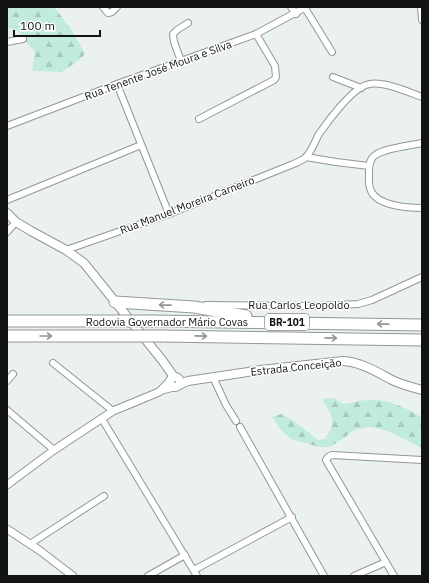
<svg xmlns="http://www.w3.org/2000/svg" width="429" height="583" font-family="'IBM Plex Sans',sans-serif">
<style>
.forest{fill:url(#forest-firs)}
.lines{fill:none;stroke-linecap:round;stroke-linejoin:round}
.minor-casing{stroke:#919895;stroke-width:8}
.tertiary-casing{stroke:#919895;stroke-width:9}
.secondary-casing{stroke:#919895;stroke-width:10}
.motorway-casing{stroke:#919895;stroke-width:13}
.minor{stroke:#fff;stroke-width:6}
.tertiary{stroke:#fff;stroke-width:7}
.secondary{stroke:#fff;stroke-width:8}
.motorway{stroke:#fff;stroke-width:11}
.motorway-bridge-casing{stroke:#919895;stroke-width:13;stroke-linecap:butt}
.motorway-bridge{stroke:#fff;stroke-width:11}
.oneway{stroke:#949595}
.labels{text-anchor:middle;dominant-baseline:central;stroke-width:3;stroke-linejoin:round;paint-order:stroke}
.shield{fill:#fff;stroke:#595a5a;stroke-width:1}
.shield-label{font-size:10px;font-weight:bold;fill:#121413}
.street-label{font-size:11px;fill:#121413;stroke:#fff}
</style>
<defs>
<pattern id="forest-firs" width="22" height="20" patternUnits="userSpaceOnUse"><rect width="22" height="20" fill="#c1ebdc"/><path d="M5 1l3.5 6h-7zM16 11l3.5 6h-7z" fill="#a5c9bc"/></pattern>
</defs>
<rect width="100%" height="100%" fill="#eaf1ef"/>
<g class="forest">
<path d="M7,7h47l17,22 14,25 -6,6 -17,12 -30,-1 3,-19 -18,-22 -10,-2z"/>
<path d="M334,398l9,6c8,-1 17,-4 26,-4 19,-1 37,7 53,18v30l-34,-17 -17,-4 -15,2 -11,8 -15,10h-11l-28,-8 -10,-9 -9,-13 10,-3 16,10 20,16 7,-1c12,-19 8,-21 -3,-40z"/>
</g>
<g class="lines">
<defs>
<g id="minor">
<path d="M103,7l5,6 4,-1 5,-5"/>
<path d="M291,7l5,7"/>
<path d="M421,7l1,13"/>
<path d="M305,8l27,44"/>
<path d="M7,42l16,-3"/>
<path d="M181,61l-7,-19 -1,-8 4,-4 11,-7"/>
<path d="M333,77l28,11"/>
<path d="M117,84l52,130"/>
<path d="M199,119l75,-39 2,-3 -1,-11 -19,-32"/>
<path d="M7,126l110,-42 139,-50 50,-27"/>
<path d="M422,143c-13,3 -38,5 -48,13 -5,4 -5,11 -5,17 0,6 -1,12 2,18 7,15 37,17 51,17"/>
<path d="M306,157l30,5 33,4"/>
<path d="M7,200l134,-55"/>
<path d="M7,232l9,-10"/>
<path d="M66,250l103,-36 122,-49c5,-2 10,-4 14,-7 6,-5 10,-17 14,-24 9,-13 32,-44 47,-49 14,-6 42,7 56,12"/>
<path d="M206,305l112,1 40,-2 14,-4 50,-23"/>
<path d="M53,363l60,48"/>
<path d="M213,377l13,28 10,16"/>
<path d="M7,381l6,-7"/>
<path d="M7,410l47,40"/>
<path d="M102,419l95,157"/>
<path d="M240,427l84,149"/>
<path d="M30,544l74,-48"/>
<path d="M194,570l98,-53"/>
<path d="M148,576l37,-21"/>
<path d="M354,576l32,-14"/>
<path d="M394,576l-64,-109 -4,-7 2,-3 4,-2 90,5"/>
</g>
<g id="tertiary">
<path d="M162,390l12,-3"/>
<path d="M7,485l47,-35 59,-39 46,-19 11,-11"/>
<path d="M7,529l32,21 34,26"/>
</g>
<g id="secondary">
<path d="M7,213l9,9 15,9 35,19 18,13 78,97 12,17"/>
<circle cx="175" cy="382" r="5"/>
<path d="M179,385l9,-4 73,-11 82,-9c18,1 34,11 49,19 10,5 20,7 30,10"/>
</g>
<g id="motorway">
<path d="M115,302l79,5 52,9"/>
<path d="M7,321h110"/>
<path d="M153,321l269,4"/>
<path d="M7,336h117"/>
<path d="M162,336l260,4"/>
</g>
</defs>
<use href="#minor" class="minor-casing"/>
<use href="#tertiary" class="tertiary-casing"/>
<use href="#secondary" class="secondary-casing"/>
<use href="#motorway" class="motorway-casing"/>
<use href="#minor" class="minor"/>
<use href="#tertiary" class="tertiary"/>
<use href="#secondary" class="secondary"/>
<use href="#motorway" class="motorway"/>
<defs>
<g id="motorway-bridge">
<path d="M117,321h36"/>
<path d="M124,336h38"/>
</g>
</defs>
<use href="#motorway-bridge" class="motorway-bridge-casing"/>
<use href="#motorway-bridge" class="motorway-bridge"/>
</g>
<defs><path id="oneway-shaft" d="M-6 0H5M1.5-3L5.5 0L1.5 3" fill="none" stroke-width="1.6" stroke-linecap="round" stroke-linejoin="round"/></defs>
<g class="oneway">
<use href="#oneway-shaft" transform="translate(165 305) rotate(-179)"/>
<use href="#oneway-shaft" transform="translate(383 324) rotate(-179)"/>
<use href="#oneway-shaft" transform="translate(46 336)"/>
<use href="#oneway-shaft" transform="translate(201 336) rotate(1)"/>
<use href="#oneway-shaft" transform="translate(331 338) rotate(1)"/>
</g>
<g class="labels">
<rect class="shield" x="265" y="314" width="44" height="16" rx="3"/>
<g class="shield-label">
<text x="287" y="322">BR-101</text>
</g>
<g class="street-label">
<text transform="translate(158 70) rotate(-20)">Rua Tenente José Moura e Silva</text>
<text transform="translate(187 205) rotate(-21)">Rua Manuel Moreira Carneiro</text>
<text x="299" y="305">Rua Carlos Leopoldo</text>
<text x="167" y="322">Rodovia Governador Mário Covas</text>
<text transform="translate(296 367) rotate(-6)">Estrada Conceição</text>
</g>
</g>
<rect width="429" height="583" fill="none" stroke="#121413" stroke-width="16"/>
<path d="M14 30v6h86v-6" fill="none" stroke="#121413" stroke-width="2"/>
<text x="20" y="30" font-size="12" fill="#121413" stroke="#ffffff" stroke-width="3" paint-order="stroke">100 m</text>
</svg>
